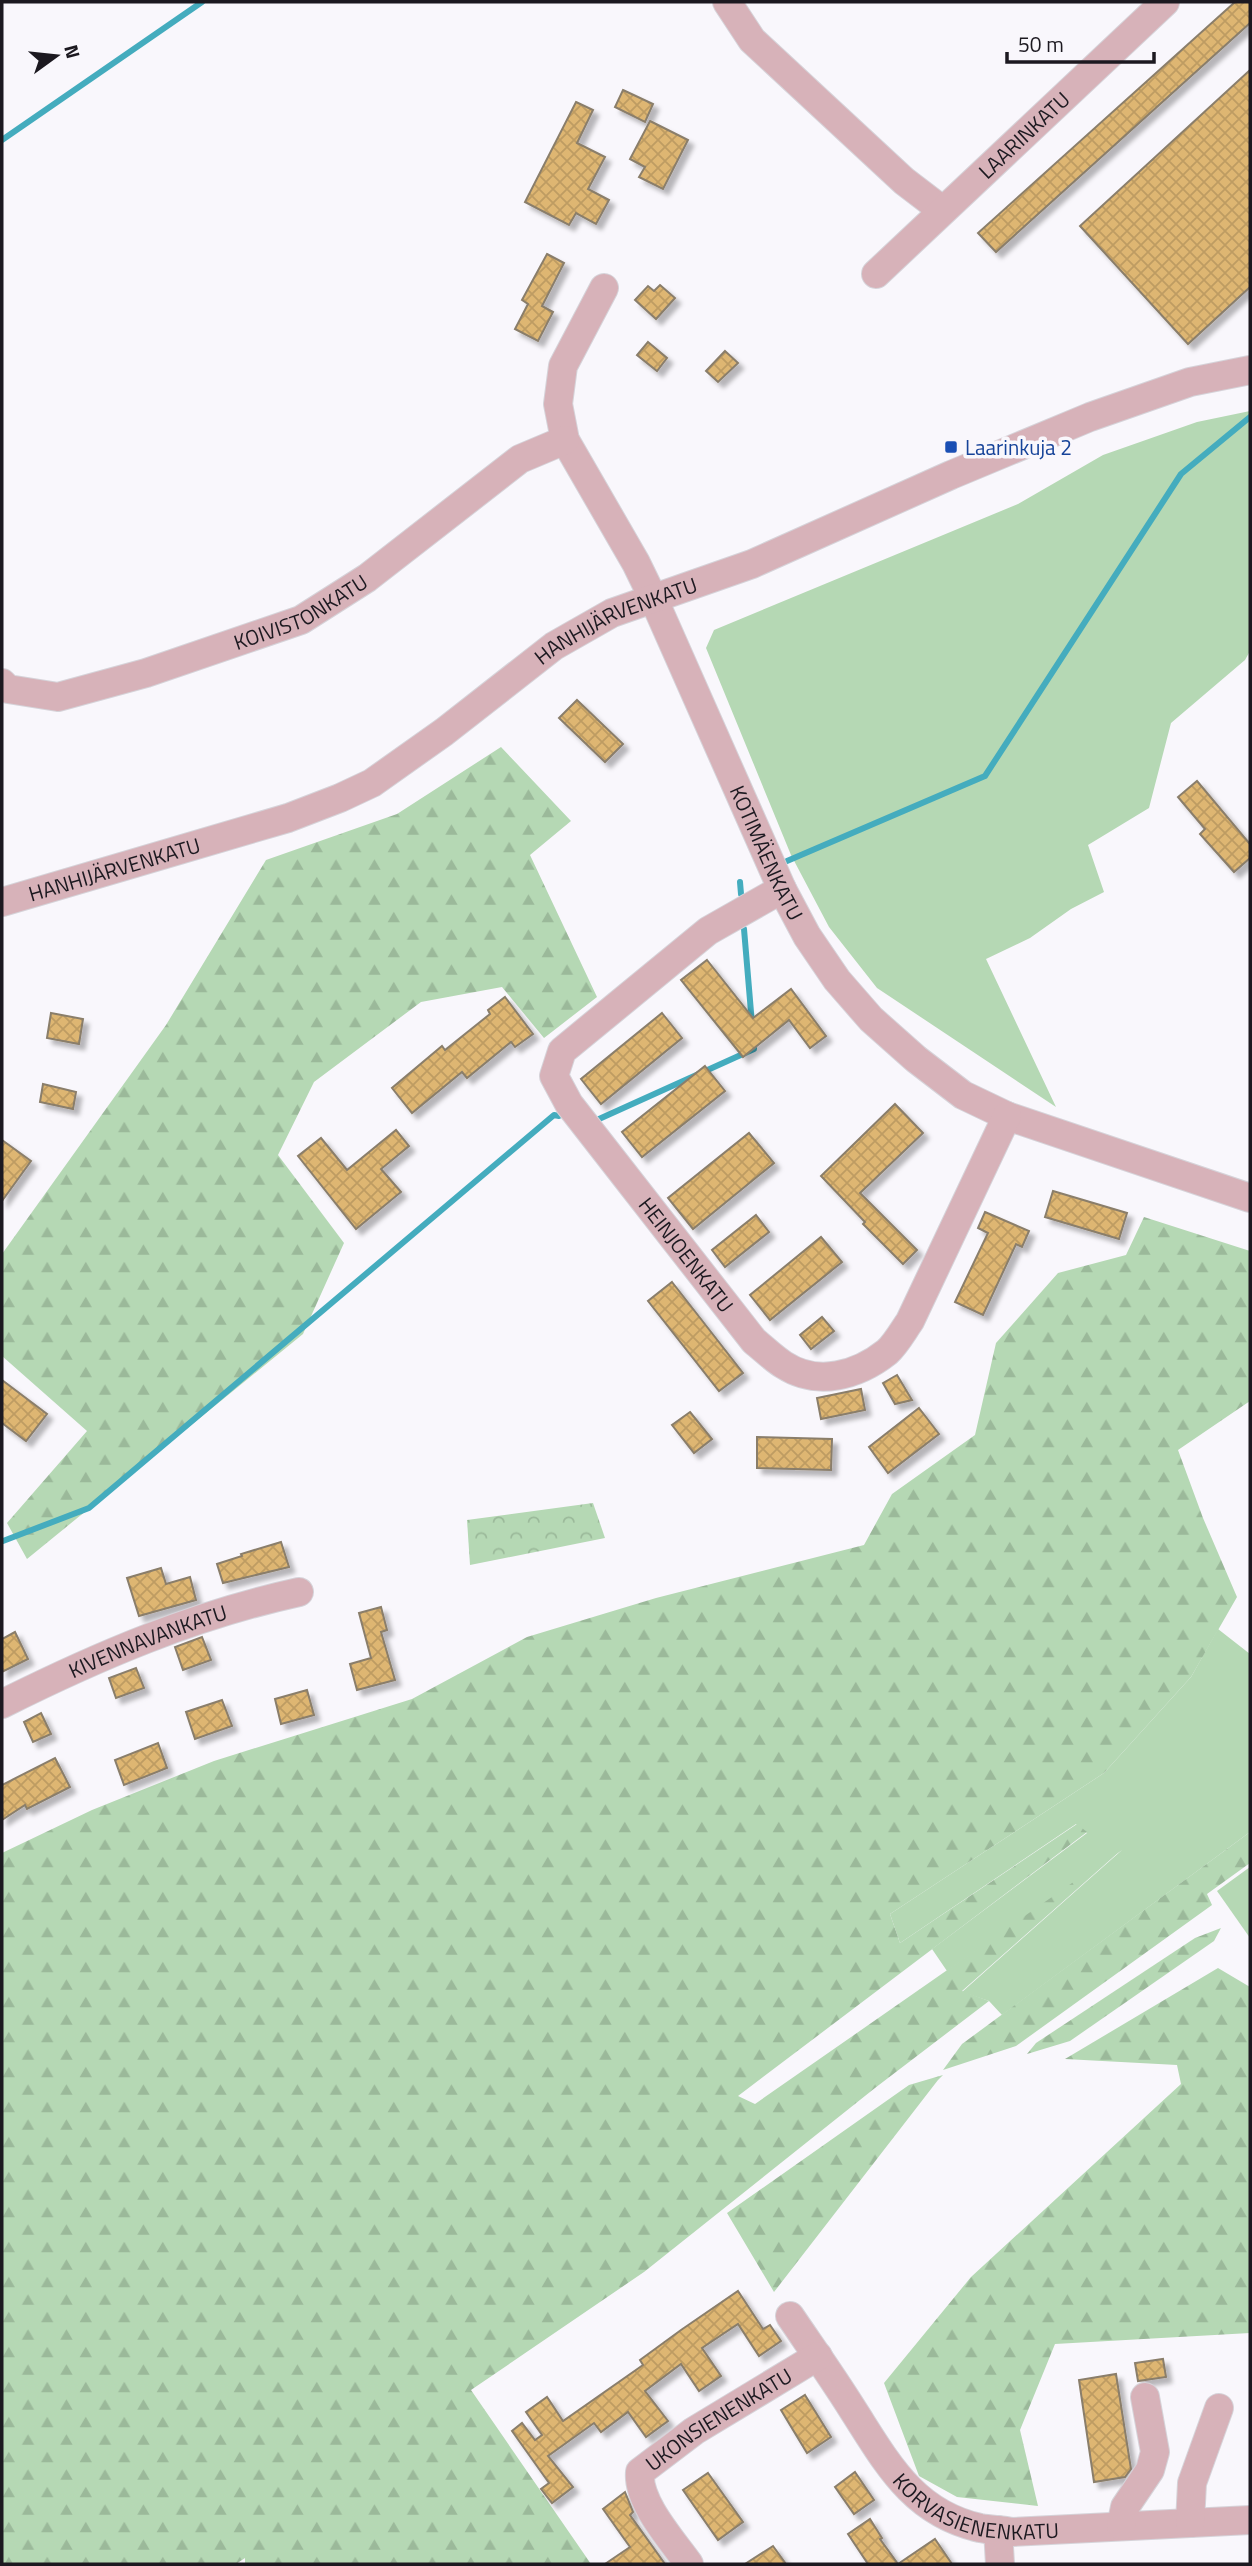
<svg xmlns="http://www.w3.org/2000/svg" width="1252" height="2566" font-family="'Titillium Web',sans-serif">
<style>
.grass{fill:#b5d8b4}
.forest{fill:url(#forest-firs)}
.park{fill:url(#park-crowns)}
.lines{fill:none;stroke-linecap:round;stroke-linejoin:round}
.stream{stroke:#44acbe;stroke-width:6}
.building{fill:url(#building-cross-hatch);stroke:#8a7e6b;stroke-width:2;filter:url(#shadow)}
.minor-casing{stroke:#d6d3d9;stroke-width:30}
.minor{stroke:#d7b2b9;stroke-width:28}
.transit-dot{fill:#1a4fb4;stroke:#f9f7fc;stroke-width:2.5}
.labels{text-anchor:middle;dominant-baseline:central;stroke-width:7;stroke-linejoin:round;paint-order:stroke}
.street-label{font-size:21px;fill:#1c1920;stroke:#f9f7fc}
.transit-label{font-size:21px;fill:#164399;stroke:#f9f7fc;text-anchor:start}
</style>
<defs>
<pattern id="forest-firs" width="22" height="20" patternUnits="userSpaceOnUse" patternTransform="scale(1.75)"><rect width="22" height="20" fill="#b5d8b4"/><path d="M5 1l3.5 6h-7zM16 11l3.5 6h-7z" fill="#9bb99a"/></pattern>
<pattern id="park-crowns" width="20" height="18" patternUnits="userSpaceOnUse" patternTransform="scale(1.75)"><rect width="20" height="18" fill="#b5d8b4"/><path d="M2 6a3 3 0 1 1 6 0M12 15a3 3 0 1 1 6 0" fill="none" stroke="#9bb99a"/></pattern>
<pattern id="building-cross-hatch" width="8" height="8" patternUnits="userSpaceOnUse" patternTransform="scale(1.75)"><rect width="8" height="8" fill="#deb672"/><path d="M0 0l8 8M0 8l8-8" fill="none" stroke="#be9c62"/></pattern>
<filter id="shadow"><feDropShadow dx="5.5" dy="5.5" stdDeviation="2" flood-color="#0004"/></filter>
</defs>
<rect width="100%" height="100%" fill="#f9f7fc"/>
<g class="grass">
<path d="M1250,411v240l-5,9 -74,63 -22,85 -61,37 16,47 -33,17 -41,29 -44,21 70,148 -179,-119 -48,-61 -38,-72 -85,-207 8,-18 304,-126 85,-49 94,-33z"/>
<path d="M1218,1629l32,25v178l-248,183 -13,-14 -27,-9 160,-142 -175,121 -15,-22 155,-116 -11,-9 -176,119 -10,-29 214,-141 87,-96z"/>
<path d="M1250,1867v71l-33,-47z"/>
</g>
<g class="forest">
<path d="M501,747l70,74 -41,34 67,142 -53,41 -42,-51 -81,15 -107,80 -36,73 66,88 -41,91 -276,225 -20,-36 80,-92 -85,-75v-102l164,-229 100,-165 131,-46z"/>
<path d="M1144,1217l106,34v150l-72,49 25,68 34,79 -46,80 -87,96 -214,141 10,29 177,-119 10,8 -349,264 17,8 373,-260 -166,147 27,10 -114,87 -231,184 -173,118 120,174h-346v-6l-9,6h-234v-711l90,-43 122,-49 198,-62 115,-62 129,-39 208,-53 28,-51 83,-59 21,-92 62,-70 68,-18z"/>
<path d="M1250,1832v31l-43,31 5,11 -196,141 -73,24 19,-26z"/>
<path d="M1221,1928l-7,13 -144,100 -43,13 9,-11 159,-105z"/>
<path d="M1218,1968l32,19v346l-195,11 -35,86 18,76 -81,-9 -38,-21 -35,-93 87,-106 210,-193 -4,-19 -112,-6z"/>
<path d="M943,2075l-5,5 -164,212 -47,-79 182,-128z"/>
</g>
<path class="park" d="M593,1503l12,35 -135,27 -3,-45z"/>
<g class="lines">
<g class="stream">
<path d="M2,140l200,-138"/>
<path d="M787,861l198,-85 196,-302 69,-57"/>
<path d="M740,882l1,12"/>
<path d="M744,929l8,95"/>
<path d="M599,1119l155,-70v-7"/>
<path d="M3,1541l86,-33 465,-393 5,1"/>
</g>
</g>
<g class="building">
<path d="M1235,2h15v21l-254,229 -18,-19z"/>
<path d="M1250,70v217l-62,57 -108,-118z"/>
<path d="M623,90l30,14 -8,18 -30,-15z"/>
<path d="M576,102l17,8 -16,33 28,14 -17,32 21,11 -13,24 -20,-11 -7,12 -44,-23z"/>
<path d="M650,121l38,19 -25,49 -24,-12 6,-10 -15,-8z"/>
<path d="M547,254l17,9 -22,43 11,6 -15,29 -23,-12 13,-25 -6,-4z"/>
<path d="M660,285l15,13 -19,21 -21,-19 13,-14 6,5z"/>
<path d="M648,342l19,16 -10,13 -20,-16z"/>
<path d="M725,351l13,12 -20,19 -12,-11z"/>
<path d="M577,700l46,44 -18,18 -46,-44z"/>
<path d="M1197,781l53,63v14l-16,14 -34,-38 5,-5 -27,-32z"/>
<path d="M707,960l46,58 38,-29 35,47 -16,12 -21,-28 -46,37 -62,-77z"/>
<path d="M505,997l28,37 -18,13 -4,-5 -44,36 -5,-6 -50,41 -20,-25 50,-42 3,4 45,-36 -2,-4z"/>
<path d="M51,1013l32,6 -4,25 -32,-6z"/>
<path d="M662,1013l20,25 -81,66 -20,-25z"/>
<path d="M705,1066l20,25 -83,66 -20,-25z"/>
<path d="M43,1084l33,8 -3,17 -33,-7z"/>
<path d="M895,1104l28,29 -63,60 57,57 -14,14 -40,-40 2,-2 -44,-46z"/>
<path d="M396,1130l13,16 -28,23 20,23 -45,37 -58,-73 23,-18 26,32z"/>
<path d="M749,1133l25,30 -81,66 -25,-31z"/>
<path d="M2,1140l29,21 -29,40z"/>
<path d="M1053,1191l74,22 -8,26 -74,-22z"/>
<path d="M985,1212l44,19 -7,16 -6,-3 -33,71 -28,-13 33,-69 -10,-5z"/>
<path d="M756,1215l13,17 -44,35 -13,-17z"/>
<path d="M821,1237l21,25 -72,58 -20,-25z"/>
<path d="M672,1282l71,91 -24,18 -71,-90z"/>
<path d="M822,1317l12,14 -23,18 -11,-14z"/>
<path d="M897,1375l15,25 -17,4 -12,-21z"/>
<path d="M2,1380l45,34 -21,27 -24,-18z"/>
<path d="M861,1389l4,21 -44,9 -4,-21z"/>
<path d="M919,1408l20,26 -51,39 -19,-26z"/>
<path d="M690,1412l22,27 -18,14 -22,-28z"/>
<path d="M757,1437l75,2 -1,31 -74,-2z"/>
<path d="M281,1542l8,25 -66,16 -6,-19 25,-8 -1,-2z"/>
<path d="M161,1568l5,16 24,-7 6,23 -57,16 -12,-38z"/>
<path d="M381,1607l6,23 -6,2 14,48 -38,10 -7,-26 21,-6 -12,-45z"/>
<path d="M15,1632l13,27 -26,13v-33z"/>
<path d="M202,1637l9,23 -28,10 -8,-23z"/>
<path d="M136,1668l8,20 -28,10 -7,-20z"/>
<path d="M307,1690l7,25 -33,9 -6,-25z"/>
<path d="M222,1700l10,26 -37,13 -9,-27z"/>
<path d="M41,1713l10,21 -18,8 -9,-20z"/>
<path d="M158,1743l9,25 -43,17 -9,-25z"/>
<path d="M55,1758l15,29 -43,22 -2,-4 -23,15v-35z"/>
<path d="M738,2291l25,38 7,-4 11,16 -22,15 -21,-32 -36,24 19,28 -22,15 -18,-27 -36,27 23,30 -22,16 -18,-25 -27,20 -7,-9 -46,33 25,31 -21,16 -11,-14 8,-6 -37,-52 10,-8 13,17 7,-5 -16,-23 21,-15 16,24 80,-56 -3,-5 41,-30z"/>
<path d="M1163,2359l3,18 -28,4 -3,-18z"/>
<path d="M1116,2374l15,95 -6,8 -31,5 -15,-102z"/>
<path d="M805,2395l26,42 -24,16 -26,-43z"/>
<path d="M855,2472l19,28 -20,14 -19,-27z"/>
<path d="M708,2473l35,49 -25,18 -35,-50z"/>
<path d="M625,2492l8,20 -3,3 35,49h-60l25,-17 -27,-38z"/>
<path d="M870,2519l12,19 -2,1 18,25h-30l-20,-30z"/>
<path d="M935,2539l17,25h-54z"/>
<path d="M773,2546l13,18h-41z"/>
</g>
<g class="lines">
<defs>
<g id="minor">
<path d="M727,2l25,38 152,141 38,29"/>
<path id="s1" d="M876,274l289,-272"/>
<path id="s2" d="M604,288l-41,78 -5,38 7,36 71,123 18,37 128,289 25,47 30,44 34,39 45,40 47,36 44,21 243,82"/>
<path id="s3" d="M2,683l6,6 50,8 88,-24 155,-53 66,-42 153,-119 45,-19"/>
<path id="s4" d="M782,889l-74,42 -146,120 -8,25 15,28 185,237c10,8 20,18 30,24 34,22 74,10 103,-13 9,-8 16,-21 23,-31l97,-205"/>
<path id="s5" d="M2,902l286,-84 52,-20 32,-15 72,-51 110,-86 58,-33 140,-49 199,-89 139,-58 100,-35 60,-12"/>
<path id="s6" d="M2,1704c96,-48 192,-89 297,-112"/>
<path id="s7" d="M790,2316c21,31 43,62 63,94 34,53 60,103 127,118 10,2 22,2 32,4l238,-12"/>
<path d="M1190,2523l2,-40 27,-75"/>
<path d="M1121,2526l4,-19 25,-37 5,-18 -10,-55"/>
<path d="M998,2530l2,34"/>
<path id="s8" d="M689,2564c-17,-24 -52,-62 -49,-92l54,-41 124,-75"/>
</g>
</defs>
<use href="#minor" class="minor-casing"/>
<use href="#minor" class="minor"/>
</g>
<rect class="transit-dot" x="944" y="440" width="14" height="14" rx="3.5"/>
<g class="labels">
<g class="street-label">
<text stroke="none"><textPath href="#s1" startOffset="203">LAARINKATU</textPath></text>
<text stroke="none"><textPath href="#s3" startOffset="317">KOIVISTONKATU</textPath></text>
<text stroke="none"><textPath href="#s5" startOffset="684">HANHIJÄRVENKATU</textPath></text>
<text stroke="none"><textPath href="#s2" startOffset="623">KOTIMÄENKATU</textPath></text>
<text stroke="none"><textPath href="#s5" startOffset="117">HANHIJÄRVENKATU</textPath></text>
<text stroke="none"><textPath href="#s4" startOffset="523">HEINJOENKATU</textPath></text>
<text stroke="none"><textPath href="#s6" startOffset="159">KIVENNAVANKATU</textPath></text>
<text stroke="none"><textPath href="#s8" startOffset="201">UKONSIENENKATU</textPath></text>
<text stroke="none"><textPath href="#s7" startOffset="282">KORVASIENENKATU</textPath></text>
</g>
<g class="transit-label">
<text x="965" y="447">Laarinkuja 2</text>
</g>
</g>
<rect width="1252" height="2566" fill="none" stroke="#1c1920" stroke-width="7"/>
<g transform="translate(56 56) rotate(75)" stroke="#f9f7fc" stroke-width="5" paint-order="stroke">
<path d="M0-5L12 26L0 18L-12 26Z" fill="#1c1920"/>
<text y="-10" font-size="19" font-weight="bold" text-anchor="middle" fill="#1c1920">N</text>
</g>
<path d="M1007 52v10h147v-10" fill="none" stroke="#1c1920" stroke-width="3.5"/>
<text x="1018" y="52" font-size="21" fill="#1c1920" stroke="#f9f7fc" stroke-width="5" paint-order="stroke">50 m</text>
</svg>
